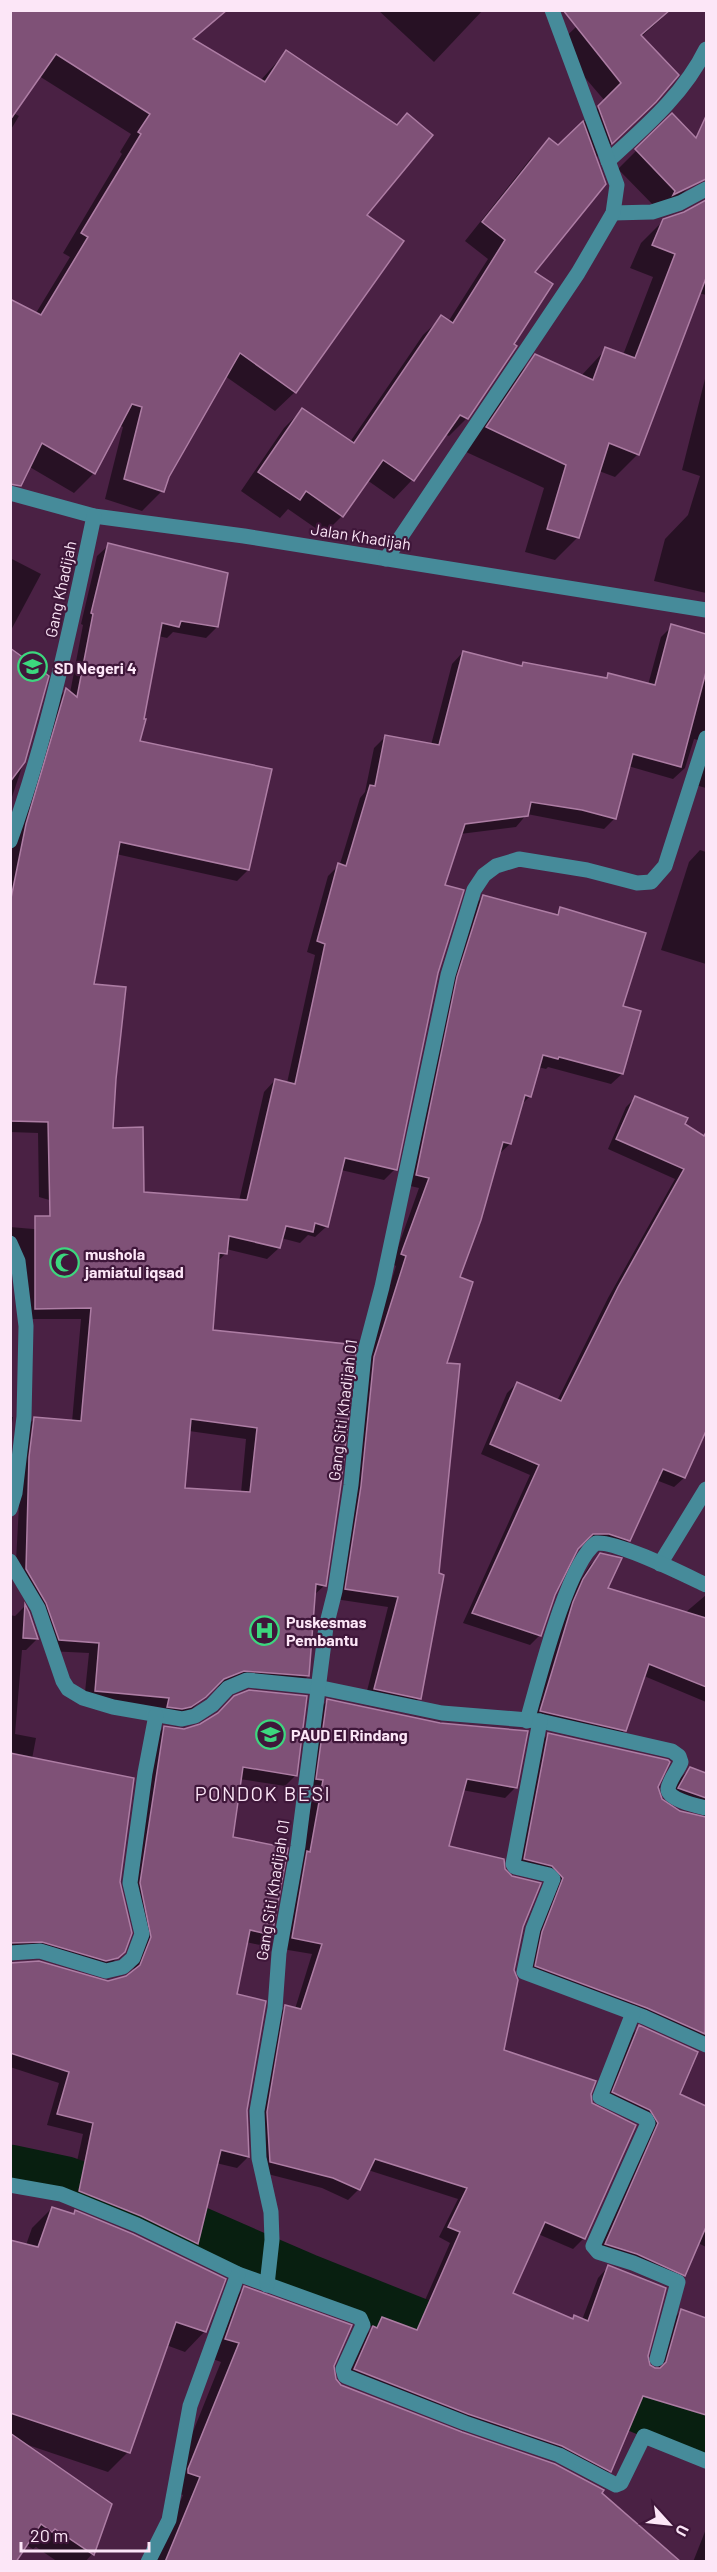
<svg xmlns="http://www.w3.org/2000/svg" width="717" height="2572" font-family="Barlow,sans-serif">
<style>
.shadow{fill:#0007;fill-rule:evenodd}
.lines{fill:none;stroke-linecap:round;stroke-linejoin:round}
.canal{stroke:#081f10;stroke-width:45}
.building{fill:#7f5177;stroke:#ad7da4;stroke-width:1.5;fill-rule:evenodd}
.minor{stroke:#468b9a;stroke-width:15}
.labels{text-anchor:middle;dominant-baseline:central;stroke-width:4.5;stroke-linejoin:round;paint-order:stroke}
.street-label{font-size:16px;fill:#fce6f7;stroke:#3f173a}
.poi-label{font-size:16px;font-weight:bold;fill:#fce6f7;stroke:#3f173a;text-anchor:start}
.quarter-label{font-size:20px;letter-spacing:1.5px;fill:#fce6f7;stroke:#3f173a}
</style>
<rect width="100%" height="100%" fill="#4a2144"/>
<g class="shadow">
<path d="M10,10l210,5 -27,25 67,41 26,-29 79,163 -70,177 -20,19 -50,-35 -58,100 -5,15 -20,20 -37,-12 18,-72 -4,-2 -25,48 -20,20 -46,-27 8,-153 34,-56 -7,-4 59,-99 -2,-2 11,-18 -92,-58 -26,37 6,3 -9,15z"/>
<path d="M378,10h105l-49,52z"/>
<path d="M594,10h77l-30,27 -5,83 -41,39 -62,114 -21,72 -45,73 -18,18 -5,-2 -32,46 -18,19 -27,-19 -25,36 -18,18 -36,-25 -8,9 -39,-27 43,-63 18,-18 48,32 73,-107 19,-18 6,5 40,-63 -23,-18 66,-83 18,-18 9,7 47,-46 -48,-56z"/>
<path d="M672,115l34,36v10l-22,22 6,3 -17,17 -16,6 -39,-40z"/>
<path d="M706,200v95l-7,-2 -61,161 -23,23 -16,-6 -21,66 -23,23 -30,-8 19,-64 -80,-37 49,-72 23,-23 45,20 25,-27 17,6 30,-78 -23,-9 11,-25 23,-23 21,-7z"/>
<path d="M706,375v218l-52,-12 11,-42 23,-24 12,-39 -18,-6z"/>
<path d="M109,545l108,82 -11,11 -33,-6 -6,6 -9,-2 -20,106 110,128 -11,11 -121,-27 -24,131 22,94 -3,50 21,95 -93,-27 -1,-64 -28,-1v-271l4,-22 41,-138 11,-11 4,3 13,-68 -2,-1 16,-68z"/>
<path d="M10,558l31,16 -31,58z"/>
<path d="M672,626l34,9v153l-11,-3 3,-45 -4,-1 -9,29 -12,11 -45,-13 -13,52 -11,11 -77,-15 -11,13 -56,7 -16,53 -7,86 -42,196 -11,11 -43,-10 -14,56 -12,11 -7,-2 -8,8 -19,-5 -2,10 -12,11 -41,-10v4l-9,9 -5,69 143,15 -30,239 -12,11 -5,80 -11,11 -66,-6 -20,9 -18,18 -15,10 -94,-16 5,-49 -41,-2 -12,-36 -21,-35 8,-150 11,-11 38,3 9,-103h-58l-13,-61v-31l140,12 89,-38 25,-109 11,-12 12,3 28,-128 -8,-3 21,-76 12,-12 20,-66 5,-6 9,-44 11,-11 46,8 21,-81 11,-12 56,15 4,-4 81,16 4,-4 40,10 13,-48zM189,1431l57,8 -5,54 -58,-3z"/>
<path d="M10,650l15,108 -15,45z"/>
<path d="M700,850l6,2v112l-45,-14 28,-88z"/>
<path d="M483,897l72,18 6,-6 61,98v67l-11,10 -63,-17 -2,2 -8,-2 -8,29 -9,9 -11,39 -11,10 -41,124 -13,86 -26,334 -10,10 -44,-9 23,-92 -53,-8 29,-230 32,-103 -4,-2 27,-76 -13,-3 41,-196 25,-82z"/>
<path d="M636,1097l70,42v267l-9,19 9,4 -22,49 -10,9 -18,-7 -27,60 -10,10 -21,-6 -17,-1 -5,5 -22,46 -14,41 -10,10 -67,-22 67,-148 -49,-21 26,-61 10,-10 40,18 51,-103 67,-119 -67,-30 18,-42z"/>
<path d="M10,1292l2,16 -2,2z"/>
<path d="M10,1417h3l-3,18z"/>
<path d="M601,1555l5,34 80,23 20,-17 -4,-6 4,-10v123l-62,-26 -19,54 -11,10 -84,-18 43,-131 17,-26z"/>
<path d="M24,1607l13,32 -11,11h-4l-7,84 21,4 -4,21 87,123 4,70 -17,17 -75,-17 -21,1v-338l5,1z"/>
<path d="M327,1701l189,86 -11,11 -43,-8 -15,57 56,23 19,57 -9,43 -11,81 87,43 -5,144 -11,11 -35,-15 -27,60 60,26 3,-3 8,3 16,-42 10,-11 41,101 9,1 12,-47 11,-11 25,8v110l-69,-22 -27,64 -10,10 -49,-25 -207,-76 18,-41 20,-21 30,12 38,-87 -11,-6 19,-38 -90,-29 -9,19 -11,11 -26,-12 -62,-16 -3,-49 18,-106 10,-10 10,2 17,-55 -30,-5 32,-159 -7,-1 10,-78z"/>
<path d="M164,1727l132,48 -11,11 -45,-7 -8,59 39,96 -11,11 -14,-3 -11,54 11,113 2,48 -11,11 -21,-5 -19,80 -11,11 -118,-52 15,-68 -36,-9 12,-42 -49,-16v-104l29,-1 65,20 27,-7 10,-26 -12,-54 24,-156z"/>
<path d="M548,1734l109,53 4,13 19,12 24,6 -1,-6 -34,-13 10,-20 11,-10 16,5v-2v276l-180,-72 27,-87 -12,-13 -27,-7 24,-124z"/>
<path d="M639,2027l39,67 28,13v140l-8,-4 -14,32 -10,10 -79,-31 53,-119 -8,-14 -37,-18 25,-65z"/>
<path d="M52,2208l20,7 3,-3 130,119 -20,21 -19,-7 -38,107 -20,20 -83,-28 67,110 -7,8h-27l-22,-15 -3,2 -7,-4 -16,17v-321l16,4 6,-17z"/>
<path d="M244,2288l88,78 2,13 6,7 261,108 -137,68h-312l5,-6 26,-61 -13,-4v-2l51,-127 -14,-5 19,-50z"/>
<path d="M706,2529v33h-13z"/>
</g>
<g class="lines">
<g class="canal">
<path d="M10,2167l57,12 116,43 124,54 171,68"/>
<path d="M581,2386l125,53"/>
</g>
</g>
<g class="building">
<path d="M10,10h217l-34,29 72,43 21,-32 111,75 10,-12 26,22 -66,80 37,26 -108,152 -56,-40 -71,124 -5,15 -40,-13 18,-72 -10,-3 -37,70 -53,-31 -21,43 -11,-2v-185l31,16 47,-78 -7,-4 60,-99 -3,-2 12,-18 -94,-60 -46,66z"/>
<path d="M563,10h107l-29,25 38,40 -23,27 -44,42 -14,-38 23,-23z"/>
<path d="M672,113l24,25 10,-22v63l-33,16 2,-4 -40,-42z"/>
<path d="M583,121l23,63 -71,88 18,12 -39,60 3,2 -49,73 -8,-4 -46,66 -31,-21 -40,57 -37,-26 -6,9 -42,-28 44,-64 52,35 87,-128 12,8 52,-83 -23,-18 67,-84 9,7z"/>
<path d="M706,200v78l-67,177 -30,-12 -30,95 -32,-9 19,-64 -80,-38 49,-73 58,26 12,-33 30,11 40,-104 -23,-9 11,-26 21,-7z"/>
<path d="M108,543l120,30 -10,54 -37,-6 -2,6 -17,-4 -18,96h2l-6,22 132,28 -23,101 -129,-28 -26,142 32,3 -10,92 -3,49 30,-1 1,65 103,8 28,-121 20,5 30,-140 -8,-3 21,-78 8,3 24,-81 5,1 10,-51 54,10 24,-94 59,15 1,-4 84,16 1,-5 47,12 16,-61 35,10v38l-25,95 -48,-13 -17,65 -34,-9 -51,-8 -3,14 -63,8 -20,61 19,5 -26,83 -41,197 -52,-12 -17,69 -13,-4 -2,9 -27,-6 -6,22 -51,-12 -2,18 -8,-1 -6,77 144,15 -16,139 -15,102 -10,-2 -7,92 -65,-5 -20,8 -18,18 -15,10 -9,2 -15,-2 2,-9 -74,-7 4,-48 -40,-3 -13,-37 -20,-34 3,-112 5,-40 47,4 10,-113 -56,1v-93h15l-2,-94 -38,-1v-218l16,-79 40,-136 11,9 16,-83 -2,-1zM191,1419l66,9 -7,64 -65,-4z"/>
<path d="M10,648l39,28 -24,86 -15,20z"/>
<path d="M483,895l75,20 2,-8 86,26 -23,73 18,5 -18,63 -64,-17 -1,2 -15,-4 -12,42 -6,-2 -14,49 -8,-2 -22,78 -21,57 13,5 -26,81 13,1 -21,209 5,2 -23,124 -47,-10 24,-92 -53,-8 16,-103 13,-129 32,-101 -5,-2 28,-76 -13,-3 41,-198z"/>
<path d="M635,1096l53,22 -3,6 19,12 2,-4v299l-21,47 -22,-9 -33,72 -21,-7h-16l-15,15 -23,46 -14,41 -69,-23 67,-148 -49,-21 27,-62 44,19 57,-114 66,-118 -68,-30z"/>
<path d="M600,1553l22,5 -14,30 98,30v69l-57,-23 -23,67 -86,-20 33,-109 10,-23z"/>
<path d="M25,1604l4,8 9,27 -15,-1z"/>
<path d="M249,1690l58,6 -10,80 -54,-9 -10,70 55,11 -16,87 -22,-5 -13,64 29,7 -19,109 2,47 -28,-7 -23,94 -57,-28 -62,-25 14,-68 -36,-9 12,-42 -59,-19v-90l29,-2 69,20 18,-5 14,-11 11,-28 -11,-54 24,-157 20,3 16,-5 18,-11 16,-17z"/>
<path d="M327,1699l113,24 88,8 -11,57 -50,-9 -18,67 55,13 1,10 7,7 29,7 -18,44 -9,43 4,10 -14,70 92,31 -5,13 1,9 44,22 -51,114 -40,-17 -32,71 60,26 1,-4 14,6 20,-56 58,23 -18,68 2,9 5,3h5l6,-6 15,-53 25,9v97l-63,-19 -32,76 -49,-26 -94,-32 -114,-45 19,-43 4,2 5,-11 35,13 43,-98 -12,-5 19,-39 -92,-29 -15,31 -27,-12 -63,-16 -3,-50 18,-107 16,4 21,-65 -30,-6 15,-87 3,1 13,-72 -7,-1z"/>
<path d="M548,1733l120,27 2,2 -12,25 4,12 18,12 26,6 -1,217 -58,-26 -112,-42 7,-34 21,-54 -11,-12 -28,-7z"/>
<path d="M10,1753l124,25 -14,104 12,51 -7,19 -7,6 -12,3 -64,-19 -32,1z"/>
<path d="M690,1767l16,6v25l-28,-10z"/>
<path d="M639,2025l59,27 -18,42 26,12v121l-21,49 -48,-22 -32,-10 53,-121 -8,-13 -38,-18z"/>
<path d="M52,2207l22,7 1,-4 58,24 93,45 -20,53 -30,-10 -46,131 -120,-40v-173l28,7z"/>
<path d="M244,2286l108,39 -18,41 2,13 5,6 121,47 93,32 49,26 -2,3 79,69h-516l35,-85 -12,-4v-4l51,-126 -14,-4z"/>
<path d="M10,2433l102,71 -18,51 -39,-26 -3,3 -11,-8 -25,38h-6z"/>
</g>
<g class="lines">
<g class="minor">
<path d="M608,161c37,-34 76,-67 98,-112"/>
<path d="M613,213l39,-1 28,-9 26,-14"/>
<path d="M10,493l84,23 150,20 462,74"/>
<path d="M386,559l192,-286 35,-60 4,-28 -65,-175"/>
<path d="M10,841c38,-106 61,-215 84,-325"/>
<path d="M10,1243l8,18 8,65 -2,91 -9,76 -5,16"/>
<path d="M10,1561l28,47 25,73 5,8 15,9 30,9 69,12 13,-3 17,-11 16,-17 19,-8 70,7 125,26 98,8 132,30 7,5 2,6c-3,8 -12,18 -13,27 0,11 30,17 38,19"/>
<path d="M660,1564l46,-75"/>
<path d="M527,1721c11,-38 40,-157 69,-178 22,-2 87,31 110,42"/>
<path d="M540,1721l-27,143 2,3 34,8 4,4 -20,50 -9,43 120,45 62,28"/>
<path d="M10,1953l30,-2 66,20 17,-4 10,-9 9,-24 -12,-51 15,-110 11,-58"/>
<path d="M633,2013l-33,84 46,22 2,4 -55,123 5,6 35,11 45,19 -21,77"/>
<path d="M10,2185l51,9 76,31 101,49 122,44 3,7 -20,44 2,7 120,47 94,32 57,30 5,-2 23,-47 62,25"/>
<path d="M267,2285l5,-45 -1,-28 -12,-54 -2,-47 18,-103 4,-55 19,-107 28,-219 9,-36 16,-106 13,-130 18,-68 66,-312 26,-85 10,-15 12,-9 23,-7 68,11 50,13 14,-1 14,-16 41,-128"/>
<path d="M148,2562l21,-42 21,-114 48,-132"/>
</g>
</g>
<defs>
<symbol id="school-ring" viewBox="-11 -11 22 22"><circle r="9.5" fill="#3f173a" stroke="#3cd77e" stroke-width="1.5"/><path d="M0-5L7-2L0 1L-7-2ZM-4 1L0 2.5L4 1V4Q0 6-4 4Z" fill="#3cd77e"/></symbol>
<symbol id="mosque-ring" viewBox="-11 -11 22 22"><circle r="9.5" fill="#3f173a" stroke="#3cd77e" stroke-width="1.5"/><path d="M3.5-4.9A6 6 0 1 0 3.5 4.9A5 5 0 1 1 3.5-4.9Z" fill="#3cd77e"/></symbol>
<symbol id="hospital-ring" viewBox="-11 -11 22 22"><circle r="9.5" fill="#3f173a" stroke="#3cd77e" stroke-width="1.5"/><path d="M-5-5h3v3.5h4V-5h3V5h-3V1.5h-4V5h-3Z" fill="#3cd77e"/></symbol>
</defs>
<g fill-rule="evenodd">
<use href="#school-ring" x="16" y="650" width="33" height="33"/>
<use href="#mosque-ring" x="48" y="1246" width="33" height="33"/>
<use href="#hospital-ring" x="248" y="1614" width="33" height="33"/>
<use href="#school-ring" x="254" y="1718" width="33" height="33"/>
</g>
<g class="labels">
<g class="street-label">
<text transform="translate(361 536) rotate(9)">Jalan Khadijah</text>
<text transform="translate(60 589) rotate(-78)">Gang Khadijah</text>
<text transform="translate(342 1410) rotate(-83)">Gang Siti Khadijah 01</text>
<text transform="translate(272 1890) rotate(-81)">Gang Siti Khadijah 01</text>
</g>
<g class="poi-label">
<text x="54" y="667">SD Negeri 4</text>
<text x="85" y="1253">mushola<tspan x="85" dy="18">jamiatul iqsad</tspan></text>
<text x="286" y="1621">Puskesmas<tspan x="286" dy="18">Pembantu</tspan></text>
<text x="291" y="1734">PAUD El Rindang</text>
</g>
<g class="quarter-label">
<text x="263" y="1793">PONDOK BESI</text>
</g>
</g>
<rect width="717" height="2572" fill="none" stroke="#fce6f7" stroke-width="24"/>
<g transform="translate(669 2524) rotate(117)" stroke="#3f173a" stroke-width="4.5" paint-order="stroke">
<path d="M0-4.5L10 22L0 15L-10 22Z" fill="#fce6f7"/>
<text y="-9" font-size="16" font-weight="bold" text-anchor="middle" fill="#fce6f7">U</text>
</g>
<path d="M21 2542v9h128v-9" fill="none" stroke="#fce6f7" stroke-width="3"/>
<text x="30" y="2542" font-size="18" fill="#fce6f7" stroke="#3f173a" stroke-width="4.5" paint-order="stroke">20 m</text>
</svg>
